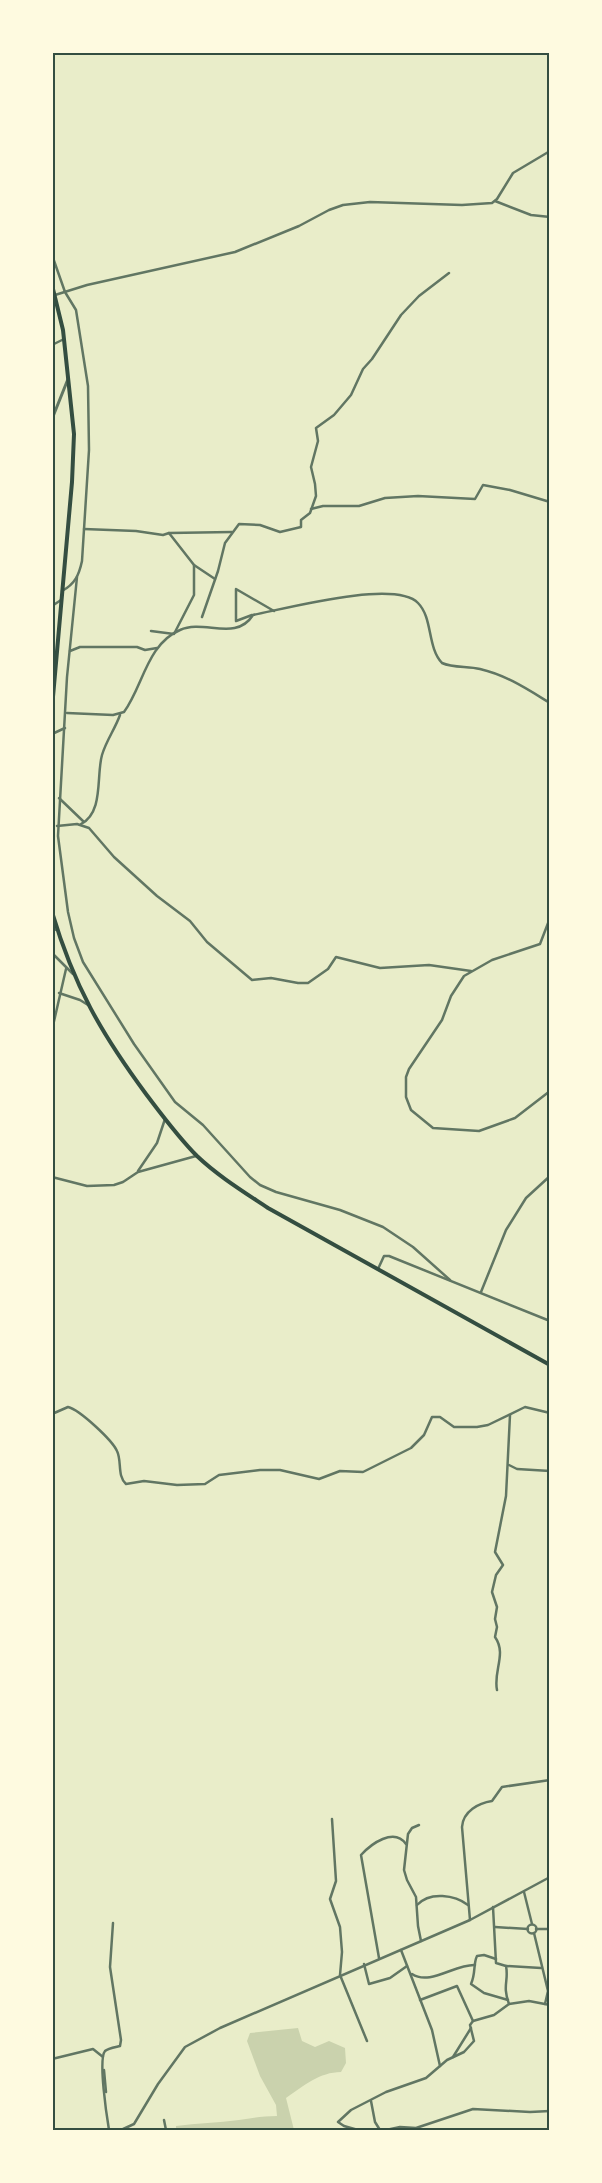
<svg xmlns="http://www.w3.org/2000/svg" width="602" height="2183" font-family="'Exo 2',sans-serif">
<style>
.green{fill:#cad2ad}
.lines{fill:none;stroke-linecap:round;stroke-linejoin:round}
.minor{stroke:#617663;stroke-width:2.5}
.tertiary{stroke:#617663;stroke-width:3}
.primary{stroke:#344e41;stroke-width:4}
.neatline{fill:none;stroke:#344e41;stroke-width:2}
</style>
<rect width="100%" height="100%" fill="#e9edc9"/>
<path class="green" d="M298,2028l4,13 13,6 14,-6 16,7 1,15 -5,9c-21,0 -38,14 -55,26l8,32h-118v-4c21,-3 42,-3 63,-6 13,-2 24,-4 38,-4l-1,-11 -16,-29 -13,-35 3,-8z"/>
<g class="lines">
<g class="minor">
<path d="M495,201l36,14 19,2"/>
<path d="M52,255l13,37 11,18 12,76 1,64 -7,111c-3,14 -7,23 -20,30"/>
<path d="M55,295l32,-10 148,-33 64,-26 30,-16 14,-5 27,-3 92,3 30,-2 5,-4 16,-26 37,-22"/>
<path d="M52,345l12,-6"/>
<path d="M311,509l12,-3h36l26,-8 33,-2 57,3 8,-14 27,5 40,12"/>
<path d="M84,529l52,2 27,4 6,-2 25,32v30l-20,39 -23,-3"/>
<path d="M169,533l63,-1"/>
<path d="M194,565l21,14"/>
<path d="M77,577l-10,100 -9,159 10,76 6,26 9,24 51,82 41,58 28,23 47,52 10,8 16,7 64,18 43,17 30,20 37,33"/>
<path d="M52,606l9,-6"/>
<path d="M252,615l-16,6v-32l38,22"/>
<path d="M202,617l16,-46 7,-28 14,-19 21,1 20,7 21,-5v-7l9,-7 6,-17 -1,-12 -4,-17 7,-26 -2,-13 18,-13 17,-20 12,-26 9,-10 29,-44 18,-19 30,-23"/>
<path d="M70,651l10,-4h57l8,3 12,-2"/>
<path d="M67,713l46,2 11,-3c19,-26 23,-68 56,-82 24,-11 56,12 73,-15 31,-6 142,-36 165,-12 15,15 9,44 24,60 11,5 26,3 38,6 26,6 47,20 70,34"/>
<path d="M52,734l13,-6"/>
<path d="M59,798l25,24"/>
<path d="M81,824c23,-12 15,-48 21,-69 4,-14 13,-26 18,-40"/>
<path d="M57,826l20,-2 12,4 25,29 43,39 33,25 17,21 45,38 19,-2 27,5h10l20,-14 8,-12 44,11 49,-3 42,6"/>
<path d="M550,918l-10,26 -48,16 -28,16 -13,20 -9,24 -33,49 -3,8v20l5,13 22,18 46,3 36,-13 35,-27"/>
<path d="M52,931l5,-2"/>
<path d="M52,953l21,21"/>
<path d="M59,993l21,7 8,5"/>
<path d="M52,1030l14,-61"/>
<path d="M138,1171l19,-28 8,-24"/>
<path d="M52,1177l35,9 27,-1 9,-3 15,-10 58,-16"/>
<path d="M378,1269l6,-13h5l161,65"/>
<path d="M481,1292l25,-62 20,-32 24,-22"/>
<path d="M52,1414l16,-7c12,3 44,33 49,44 5,10 0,25 9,33l18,-3 33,4 28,-1 14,-9 41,-5h20l39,9 21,-8 23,1 48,-24 13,-13 8,-18h8l14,10h23l11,-2 37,-18 25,6"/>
<path d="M509,1465l8,4 33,2"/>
<path d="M497,1690c-4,-19 10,-36 -2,-53l2,-10 -2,-8 2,-12 -5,-15 4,-17 7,-10 -8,-13 11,-56 4,-81"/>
<path d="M332,1819l4,62 -6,18 10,28 2,25 -2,23 27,66"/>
<path d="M419,1825l-7,3 -4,6 -4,36 3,10 9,17 2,29 3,15"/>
<path d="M524,1892l8,32"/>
<path d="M417,1905c13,-14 38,-10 51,0"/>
<path d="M470,1920l-8,-93c1,-16 17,-24 30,-26l10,-14 48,-7"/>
<circle cx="532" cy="1929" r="4.5"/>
<path d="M495,1927l33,2"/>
<path d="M536,1929h14"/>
<path d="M534,1933l14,58 -3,13"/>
<path d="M401,1950l31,80 8,36"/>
<path d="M379,1958l-18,-103c10,-11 33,-28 45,-11"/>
<path d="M496,1959l-12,-4 -7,1c-4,8 -1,17 -6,28l13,9 24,7"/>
<path d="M364,1964l5,20 21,-6 17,-12"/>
<path d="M506,1966l35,2"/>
<path d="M412,1974c18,12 43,-10 63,-9"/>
<path d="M420,2000l37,-14 16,35"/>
<path d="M509,2004l20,-3 21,4"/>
<path d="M453,2057l18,-29"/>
<path d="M52,2059l41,-10 10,8"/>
<path d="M104,2070l2,22"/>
<path d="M371,2101l4,21 5,8"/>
<path d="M164,2120l2,10"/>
<path d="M109,2130c-2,-12 -11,-71 -4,-79 3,-3 11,-4 15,-5l1,-6 -11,-73 3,-44"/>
<path d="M121,2130l13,-6 24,-40 27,-37 35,-19 250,-108 80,-43"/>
<path d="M358,2130l-14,-4 -6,-4 13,-12 35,-18 40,-14 21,-18 17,-8 10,-11 -4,-16 3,-4 21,-6 15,-11c-7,-19 0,-23 -3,-38l-10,-3 -3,-56"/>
<path d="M386,2130l14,-3 16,1 57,-19 57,3 20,-1"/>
</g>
<path class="tertiary" d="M52,419l16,-40"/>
<g class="primary">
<path d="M52,285l11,45 11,104 -2,48 -20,226"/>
<path d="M52,912c22,74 49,121 94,182 16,21 32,43 51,62 21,20 47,36 71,52l282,157"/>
</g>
</g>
<rect width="602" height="2183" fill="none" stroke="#fefae0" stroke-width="108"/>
<rect x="54" y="54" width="494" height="2075" class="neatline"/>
</svg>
